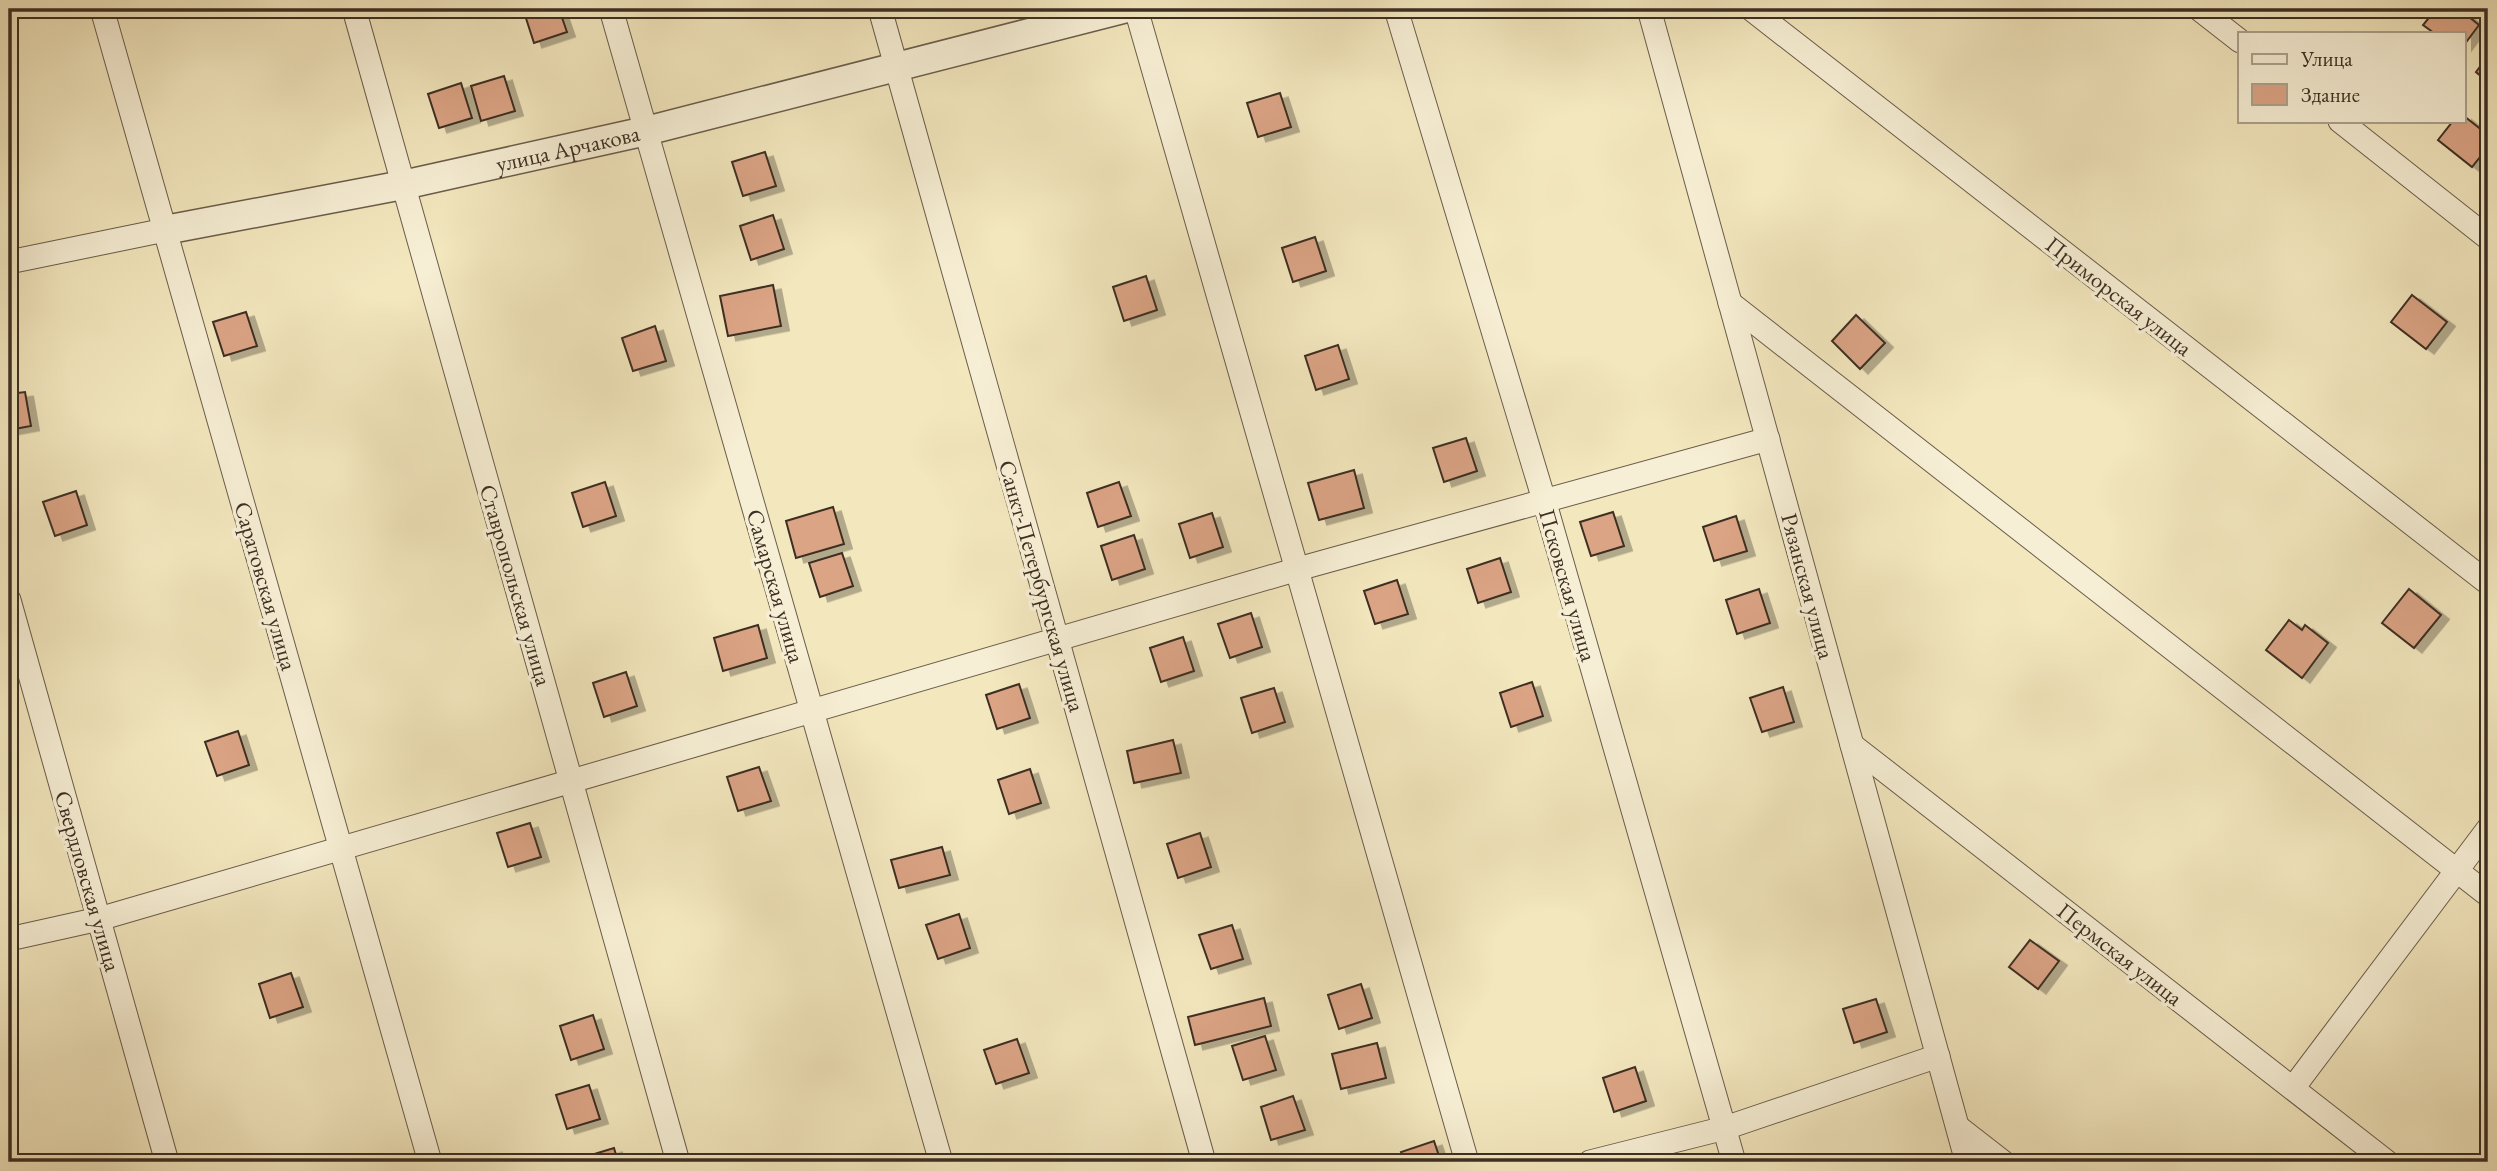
<svg xmlns="http://www.w3.org/2000/svg" width="2497" height="1171" font-family="'EB Garamond',serif">
<style>
.building{fill:#dba485;stroke:#3d2f23;stroke-width:2;filter:url(#shadow)}
.lines{fill:none;stroke-linecap:round;stroke-linejoin:round}
.minor-casing{stroke:#6a5d4a;stroke-width:25}
.tertiary-casing{stroke:#6a5d4a;stroke-width:31}
.minor{stroke:#f7efd5;stroke-width:23}
.tertiary{stroke:#f7efd5;stroke-width:28}
.labels{text-anchor:middle;dominant-baseline:central;stroke-width:7;stroke-linejoin:round;paint-order:stroke}
.street-label{font-size:23px;fill:#3d2f23;stroke:#f7efd5}
</style>
<defs>
<filter id="shadow"><feDropShadow dx="8" dy="4.5" stdDeviation="0" flood-color="#0004"/></filter>
</defs>
<rect width="100%" height="100%" fill="#f3e7be"/>
<filter id="stains"><feTurbulence type="fractalNoise" baseFrequency=".00286" numOctaves="4"/><feColorMatrix values="0 0 0 0 .2 0 0 0 0 .09 0 0 0 0 .02 0 0 0 .5 -.17"/></filter>
<radialGradient id="worn" r=".72"><stop offset=".6" stop-color="#630" stop-opacity="0"/><stop offset="1" stop-color="#630" stop-opacity=".3"/></radialGradient>
<g class="building">
<path d="M523,9h36l8,23 -33,11z"/>
<path d="M2436,9h23l20,16 -15,20v-12h-30l-11,-8z"/>
<path d="M2488,56v26l-12,-10z"/>
<path d="M504,76l11,35 -34,10 -10,-35z"/>
<path d="M461,83l11,35 -33,10 -11,-34z"/>
<path d="M1280,93l11,34 -33,10 -11,-34z"/>
<path d="M2464,116l24,19v12l-16,20 -34,-27 15,-19h11z"/>
<path d="M765,152l11,34 -33,10 -11,-34z"/>
<path d="M773,215l11,34 -33,11 -11,-34z"/>
<path d="M1315,237l11,34 -33,11 -11,-34z"/>
<path d="M1146,276l11,34 -33,11 -11,-34z"/>
<path d="M773,285l8,41 -53,10 -8,-40z"/>
<path d="M2412,295l35,27 -21,27 -35,-27z"/>
<path d="M246,312l11,34 -33,10 -11,-34z"/>
<path d="M1856,315l29,28 -25,26 -28,-28z"/>
<path d="M655,326l11,35 -33,10 -11,-33z"/>
<path d="M1338,345l11,34 -33,11 -11,-34z"/>
<path d="M25,392l6,34 -22,4v-36z"/>
<path d="M1466,438l11,33 -33,11 -11,-34z"/>
<path d="M1354,470l10,38 -45,12 -11,-37z"/>
<path d="M605,482l11,34 -33,11 -11,-34z"/>
<path d="M1119,482l12,34 -33,11 -11,-34z"/>
<path d="M76,491l11,34 -32,11 -12,-34z"/>
<path d="M833,507l11,37 -48,14 -10,-37z"/>
<path d="M1613,512l11,34 -33,10 -11,-34z"/>
<path d="M1212,513l11,34 -33,11 -11,-34z"/>
<path d="M1736,516l11,35 -33,10 -11,-34z"/>
<path d="M1134,535l11,34 -33,11 -11,-34z"/>
<path d="M842,553l11,33 -33,11 -11,-34z"/>
<path d="M1500,558l11,34 -33,11 -11,-34z"/>
<path d="M1397,580l11,34 -33,10 -11,-33z"/>
<path d="M1759,589l11,34 -33,11 -11,-34z"/>
<path d="M2409,589l32,26 -27,33 -32,-25z"/>
<path d="M1251,613l11,34 -32,11 -12,-34z"/>
<path d="M2289,620l13,10 3,-5 23,18 -26,35 -36,-28z"/>
<path d="M758,625l9,33 -44,13 -9,-33z"/>
<path d="M1183,637l11,34 -33,11 -11,-34z"/>
<path d="M626,672l11,34 -33,11 -11,-34z"/>
<path d="M1532,682l11,34 -32,11 -11,-34z"/>
<path d="M1019,684l11,34 -33,11 -11,-34z"/>
<path d="M1783,687l11,35 -32,10 -12,-34z"/>
<path d="M1274,688l11,34 -33,11 -11,-35z"/>
<path d="M238,731l11,34 -32,11 -12,-34z"/>
<path d="M1173,740l8,33 -47,10 -7,-32z"/>
<path d="M759,767l12,34 -33,10 -11,-34z"/>
<path d="M1030,769l11,34 -32,11 -11,-34z"/>
<path d="M530,823l11,34 -33,10 -11,-34z"/>
<path d="M1200,833l11,34 -33,11 -11,-34z"/>
<path d="M942,847l8,28 -51,13 -8,-28z"/>
<path d="M959,914l11,34 -32,11 -12,-34z"/>
<path d="M1232,925l11,34 -32,10 -12,-34z"/>
<path d="M2030,940l29,21 -21,28 -29,-22z"/>
<path d="M291,973l12,34 -33,11 -11,-34z"/>
<path d="M1361,984l11,34 -33,11 -11,-34z"/>
<path d="M1264,998l7,28 -76,19 -7,-28z"/>
<path d="M1876,999l11,33 -33,11 -11,-34z"/>
<path d="M593,1015l11,34 -33,11 -11,-34z"/>
<path d="M1265,1036l11,34 -33,10 -11,-34z"/>
<path d="M1017,1039l12,34 -33,11 -12,-34z"/>
<path d="M1377,1043l9,35 -45,11 -9,-35z"/>
<path d="M1635,1067l11,34 -32,11 -11,-34z"/>
<path d="M589,1085l11,34 -33,10 -11,-34z"/>
<path d="M1293,1096l12,34 -34,10 -10,-33z"/>
<path d="M1434,1141l7,21h-36l-4,-10z"/>
<path d="M614,1148l4,14h-50z"/>
</g>
<g class="lines">
<defs>
<g id="minor">
<path d="M102,9l328,1153"/>
<path d="M354,9l324,1153"/>
<path d="M611,9l330,1153"/>
<path d="M880,9l324,1153"/>
<path d="M1136,9l331,1153"/>
<path d="M1396,9l148,491 190,662"/>
<path d="M1649,9l318,1153"/>
<path d="M1751,9l737,574"/>
<path d="M2199,9l41,32"/>
<path d="M2340,121l148,117"/>
<path d="M9,262l156,-32"/>
<path d="M1730,303l758,592"/>
<path d="M9,600l158,562"/>
<path d="M1852,745l535,417"/>
<path d="M9,939l90,-20 1199,-350 470,-130"/>
<path d="M2293,1088l195,-259"/>
<path d="M1958,1127l45,35"/>
<path d="M1590,1162l135,-34 213,-72"/>
</g>
<g id="tertiary">
<path id="s1" d="M165,230l238,-45 243,-54 477,-122"/>
</g>
</defs>
<use href="#minor" class="minor-casing"/>
<use href="#tertiary" class="tertiary-casing"/>
<use href="#minor" class="minor"/>
<use href="#tertiary" class="tertiary"/>
</g>
<g class="labels">
<g class="street-label">
<text stroke="none"><textPath href="#s1" startOffset="411">улица Арчакова</textPath></text>
<text transform="translate(2119 296) rotate(38)">Приморская улица</text>
<text transform="translate(516 585) rotate(74)">Ставропольская улица</text>
<text transform="translate(1568 585) rotate(74)">Псковская улица</text>
<text transform="translate(266 586) rotate(74)">Саратовская улица</text>
<text transform="translate(776 586) rotate(74)">Самарская улица</text>
<text transform="translate(1042 586) rotate(74)">Санкт-Петербургская улица</text>
<text transform="translate(1808 586) rotate(75)">Рязанская улица</text>
<text transform="translate(88 881) rotate(74)">Свердловская улица</text>
<text transform="translate(2120 954) rotate(38)">Пермская улица</text>
</g>
</g>
<rect width="2497" height="1171" fill="none" stroke="#f3e7be" stroke-width="35"/>
<rect x="10" y="10" width="2476" height="1150" fill="none" stroke="#3d2f23" stroke-width="3.5"/>
<rect x="18" y="18" width="2462" height="1136" fill="none" stroke="#3d2f23" stroke-width="2"/>
<rect x="2238" y="32" width="228" height="91" fill="#f7efd5" stroke="#ada28e" stroke-width="2"/>
<rect x="2252" y="54" width="35" height="10" fill="#f7efd5" stroke="#ada28e" stroke-width="2"/>
<text x="2301" y="66" font-size="21" fill="#3d2f23">Улица</text>
<rect x="2252" y="84" width="35" height="21" fill="#dba485" stroke="#ada28e" stroke-width="2"/>
<text x="2301" y="102" font-size="21" fill="#3d2f23">Здание</text>
<rect width="100%" height="100%" filter="url(#stains)"/>
<rect width="100%" height="100%" fill="url(#worn)"/>
</svg>
